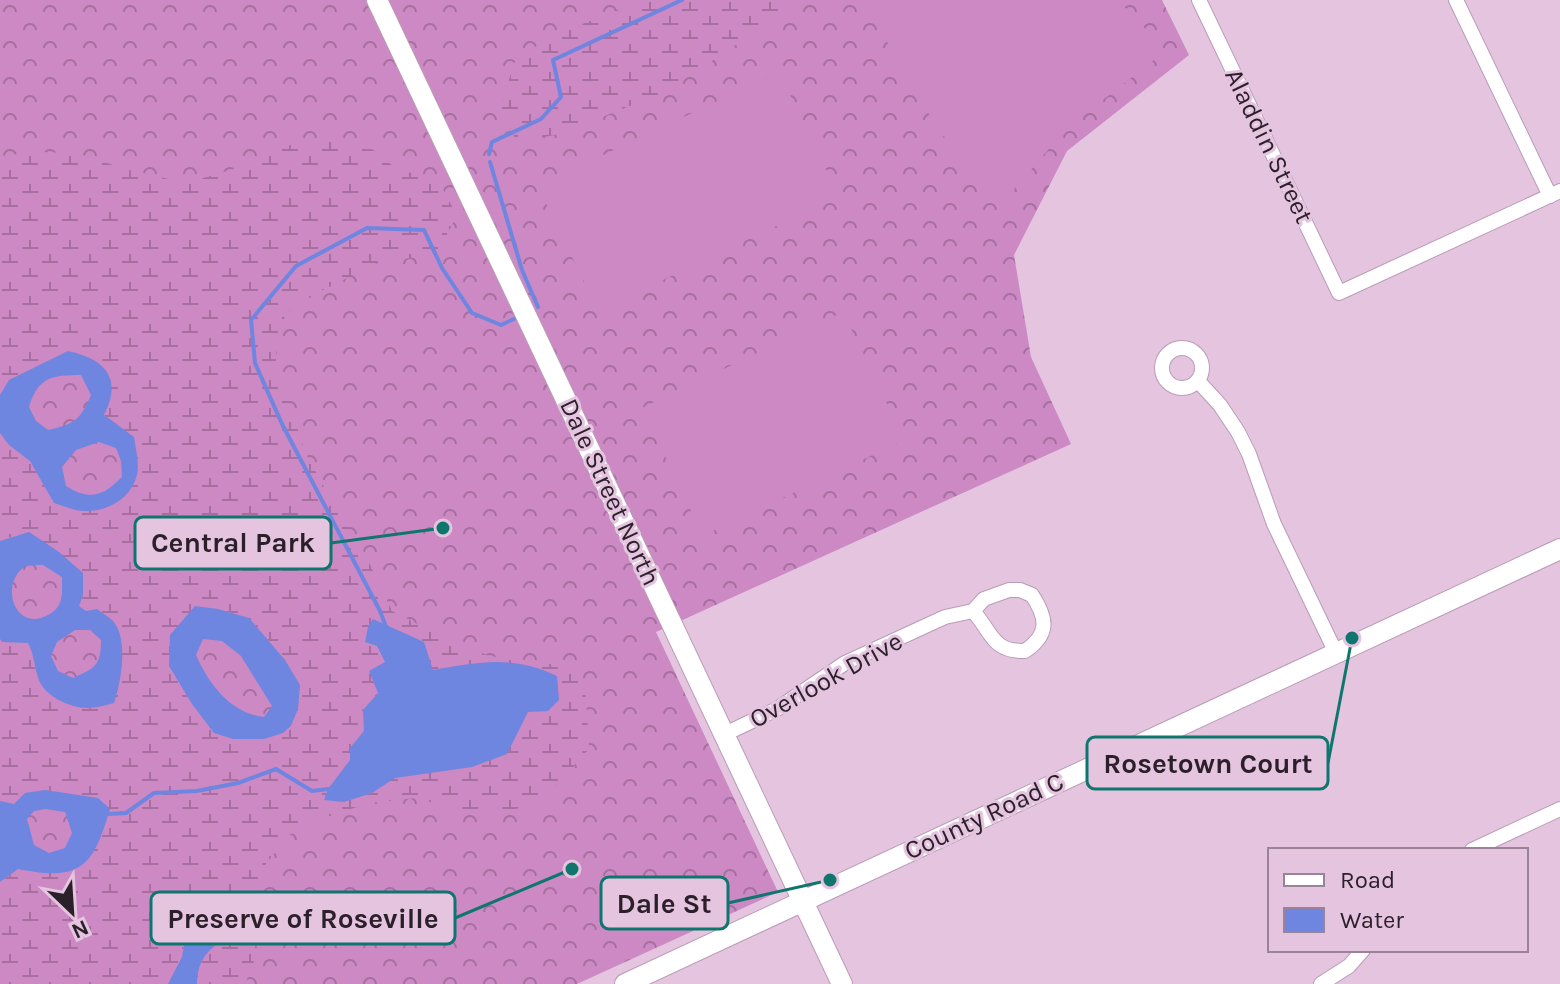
<svg xmlns="http://www.w3.org/2000/svg" width="1560" height="984" font-family="Karla,sans-serif">
<style>
.forest{fill:url(#forest-crowns)}
.wetland{fill:url(#wetland-marsh);fill-rule:evenodd}
.pitch{fill:#cc89c4}
.water{fill:#6e86e0;fill-rule:evenodd}
.lines{fill:none;stroke-linecap:round;stroke-linejoin:round}
.stream{stroke:#6e86e0;stroke-width:4}
.street-casing{stroke:#ba9cb6;stroke-width:16}
.secondary-casing{stroke:#ba9cb6;stroke-width:22}
.street{stroke:#fff;stroke-width:14}
.secondary{stroke:#fff;stroke-width:20}
.labels{text-anchor:middle;dominant-baseline:central;stroke-width:6;stroke-linejoin:round;paint-order:stroke}
.street-label{font-size:26px;fill:#2b1f2a;stroke:#e4c4df}
.leader{fill:none;stroke:#0f766e;stroke-width:3}
.callout-dot{fill:#0f766e;stroke:#e4c4df;stroke-width:3}
.callout{fill:#e4c4df;stroke:#0f766e;stroke-width:3}
.callout-label{font-size:28px;text-anchor:middle;font-weight:bold;fill:#2b1f2a}
</style>
<defs>
<pattern id="forest-crowns" width="20" height="18" patternUnits="userSpaceOnUse" patternTransform="scale(2)"><rect width="20" height="18" fill="#cc89c4"/><path d="M2 6a3 3 0 1 1 6 0M12 15a3 3 0 1 1 6 0" fill="none" stroke="#a66f9f"/></pattern>
<pattern id="wetland-marsh" width="20" height="14" patternUnits="userSpaceOnUse" patternTransform="scale(2)"><rect width="20" height="14" fill="#cc89c4"/><path d="M1 5h8M5 5V1M11 12h8M15 12V8" fill="none" stroke="#a66f9f"/></pattern>
</defs>
<rect width="100%" height="100%" fill="#e4c4df"/>
<path class="forest" d="M0,0h1162l27,55 -122,96 -53,104 17,102 40,87 -415,188 122,260 -201,92h-577z"/>
<g class="wetland">
<path d="M641,0h150l-36,32 -88,59 -107,43 -43,8 -16,-34 13,-45 32,-24z"/>
<path d="M308,137l67,14 24,20 37,5 21,40 -21,38 -59,9 -56,28 -34,21 -11,25v28l30,89 24,44 33,52 29,61 49,25 48,20 59,7 37,17 4,69 -52,58 -68,6 -53,-15 -47,5 -42,14 -38,18 -28,35 -7,91 -9,23h-48v-17l15,-21 17,-40 -19,4 -20,-1 -8,48 -14,27h-168v-102l18,-13 14,3 42,-1 18,-13 -23,-62c-24,-6 -36,-10 -55,8l-14,-3v-162l2,3 26,1c6,12 6,20 9,32 5,22 32,30 52,33l32,-25 1,-30 -6,-30 -19,-14 -11,2 -7,-5 4,-33 -74,-36 -9,4v-108l9,12 21,16 24,42 67,-2 13,-64 -30,-22 -13,-59 -23,-5 -59,29 -9,15v-239l37,-4 40,1 48,16 61,14 58,-17zM218,609l31,9 36,42 -21,79 -95,-73zM373,620l26,12 34,39 30,-6 85,46 -20,1 -22,42 -112,24 -22,15 -47,7 3,-11 10,-17 12,-12v-12l14,-17 -1,-21 15,-18 7,-29 -8,-17z"/>
</g>
<g class="pitch">
<path d="M889,0h229l33,35 12,18 -96,75 -57,66 -25,-5 -34,-42 -28,-42 -54,-95z"/>
<path d="M779,72l60,124 -241,115 -60,-125z"/>
<path d="M843,312l61,128 -201,96 -61,-128z"/>
</g>
<g class="water">
<path d="M68,351c37,8 55,27 36,64l30,22c2,14 7,31 1,44 -8,20 -30,31 -51,30 -9,0 -20,-5 -30,-8l-24,-42 -21,-16 -9,-12v-38l9,-15zM81,375l10,20c-11,25 -16,29 -43,35l-12,-9 -7,-14c9,-30 23,-32 52,-32zM99,442l17,6 5,13 1,16c-19,19 -32,24 -56,9l-4,-19 14,-17z"/>
<path d="M29,532l30,20 24,21v22l-4,11 7,5 11,-2c5,4 11,7 16,12 16,18 8,62 1,82 -8,2 -18,5 -26,5 -19,0 -47,-13 -51,-34 -3,-11 -3,-19 -9,-31l-26,-1 -2,-3v-98zM43,565l19,12c0,17 2,30 -14,38 -34,18 -48,-31 -24,-48 5,-2 14,-2 19,-2zM75,630h15l11,10c0,26 -6,28 -28,38l-15,-7 -7,-15 6,-14z"/>
<path d="M195,606l23,3 31,9 36,42 15,25 -2,24 -7,17 -8,7 -19,6h-31l-19,-6 -22,-29 -23,-38 1,-31zM203,639l19,2 19,15 31,50 -8,11c-34,-4 -55,-33 -68,-62z"/>
<path d="M373,619l51,23 9,28c48,-8 78,-15 124,6l2,24 -11,11 -20,1 -21,42 -35,13 -77,11 -23,15 -28,9 -20,-2 4,-11 22,-29v-12l14,-17 -1,-21 15,-17 -9,-22 16,-9 -8,-16 -12,-4 3,-15z"/>
<path d="M45,790l53,8 12,11c-17,57 -28,73 -92,60l-18,13v-81l14,3 11,-11zM46,809l19,3 7,21 -7,15 -16,5 -15,-8 -7,-26 7,-8z"/>
<path d="M230,906l-10,16 5,17c-19,11 -28,24 -28,45h-29l14,-27 8,-48 20,1z"/>
</g>
<g class="lines">
<g class="stream">
<path d="M489,154l3,-12 49,-23 20,-22 -8,-37 129,-60"/>
<path d="M490,162l32,108 16,37"/>
<path d="M386,627l-6,-16 -98,-187 -27,-61 -4,-43 45,-54 71,-38 57,2 18,38 30,45 29,12 13,-6"/>
<path d="M108,814l18,-1 28,-20 43,-2 41,-8 38,-14 36,22 16,-2"/>
</g>
<defs>
<g id="street">
<path d="M1199,0l140,293 221,-102"/>
<path d="M1456,0l94,196"/>
<circle cx="1182" cy="368" r="20"/>
<path d="M1198,381l22,24 18,27 11,22 25,70 62,129"/>
<path d="M725,734l52,-25 68,-46 100,-46 28,-6 11,-12 25,-9h11l12,5c15,23 18,39 -7,56 -33,1 -33,-19 -52,-40"/>
<path d="M1472,850l88,-41"/>
<path d="M1321,984l28,-18 14,-16"/>
</g>
<g id="secondary">
<path d="M377,0l465,984"/>
<path d="M625,984l935,-435"/>
</g>
</defs>
<use href="#street" class="street-casing"/>
<use href="#secondary" class="secondary-casing"/>
<use href="#street" class="street"/>
<use href="#secondary" class="secondary"/>
</g>
<g class="labels">
<g class="street-label">
<text transform="translate(1269 146) rotate(64)">Aladdin Street</text>
<text transform="translate(610 492) rotate(65)">Dale Street North</text>
<text transform="translate(826 680) rotate(-29)">Overlook Drive</text>
<text transform="translate(984 816) rotate(-25)">County Road C</text>
</g>
</g>
<path class="leader" d="M443 528L331 543M1352 638L1328 763M830 880L728 903M572 869L455 918"/>
<g class="callout-dot">
<circle cx="443" cy="528" r="8"/>
<circle cx="1352" cy="638" r="8"/>
<circle cx="830" cy="880" r="8"/>
<circle cx="572" cy="869" r="8"/>
</g>
<g class="callout">
<rect x="135" y="517" width="196" height="52" rx="8"/>
<rect x="1087" y="737" width="241" height="52" rx="8"/>
<rect x="601" y="877" width="127" height="52" rx="8"/>
<rect x="151" y="892" width="304" height="52" rx="8"/>
</g>
<g class="callout-label">
<text x="233" y="552">Central Park</text>
<text x="1208" y="773">Rosetown Court</text>
<text x="664" y="913">Dale St</text>
<text x="303" y="928">Preserve of Roseville</text>
</g>
<rect x="1268" y="848" width="260" height="104" fill="#e4c4df" stroke="#9a8297" stroke-width="2"/>
<rect x="1284" y="874" width="40" height="12" fill="#ffffff" stroke="#9a8297" stroke-width="2"/>
<text x="1340" y="888" font-size="24" fill="#2b1f2a">Road</text>
<rect x="1284" y="908" width="40" height="24" fill="#6e86e0" stroke="#9a8297" stroke-width="2"/>
<text x="1340" y="928" font-size="24" fill="#2b1f2a">Water</text>
<g transform="translate(72 912) rotate(155)" stroke="#e4c4df" stroke-width="6" paint-order="stroke">
<path d="M0-6L14 30L0 20L-14 30Z" fill="#2b1f2a"/>
<text y="-12" font-size="22" font-weight="bold" text-anchor="middle" fill="#2b1f2a">N</text>
</g>
</svg>
